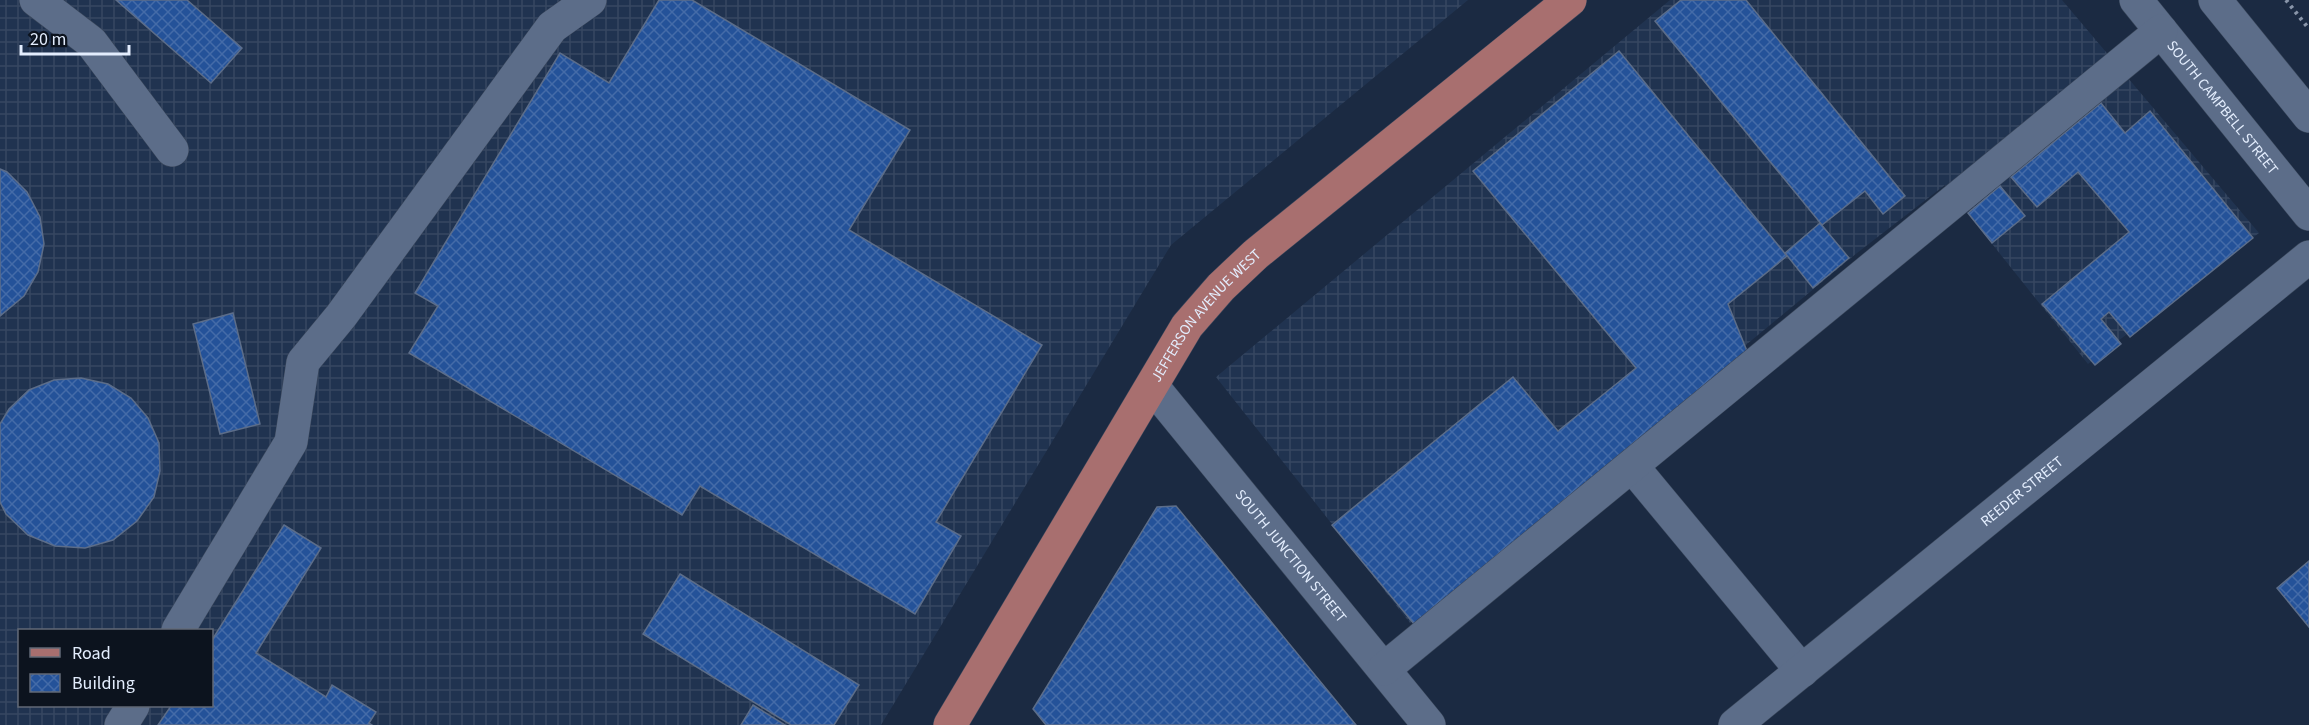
<svg xmlns="http://www.w3.org/2000/svg" width="2309" height="725" font-family="'Source Sans 3',sans-serif">
<style>
.industrial{fill:url(#industrial-grid);fill-rule:evenodd}
.building{fill:url(#building-cross-hatch);stroke:#5c6d89;stroke-width:1.5}
.lines{fill:none;stroke-linecap:round;stroke-linejoin:round}
.minor-casing{stroke:#3a475b;stroke-width:34}
.major-casing{stroke:#3a475b;stroke-width:34}
.path{stroke:#8995a9;stroke-width:4;stroke-dasharray:3 4.5;stroke-linecap:butt}
.minor{stroke:#5c6d89;stroke-width:33}
.major{stroke:#a86f6f;stroke-width:33}
.labels{text-anchor:middle;dominant-baseline:central;stroke-width:5;stroke-linejoin:round;paint-order:stroke}
.street-label{font-size:15px;fill:#e3edfd;stroke:#0c131e}
</style>
<defs>
<pattern id="industrial-grid" width="8" height="8" patternUnits="userSpaceOnUse" patternTransform="scale(1.5)"><rect width="8" height="8" fill="#203350"/><path d="M0 4h8M4 0v8" fill="none" stroke="#364761"/></pattern>
<pattern id="building-cross-hatch" width="8" height="8" patternUnits="userSpaceOnUse" patternTransform="scale(1.5)"><rect width="8" height="8" fill="#245299"/><path d="M0 0l8 8M0 8l8-8" fill="none" stroke="#446ba8"/></pattern>
</defs>
<rect width="100%" height="100%" fill="#1b2a42"/>
<g class="industrial">
<path d="M0,0h1468l-297,245 -290,480h-881zM20,630h192v76h-192z"/>
<path d="M1670,0h392l197,233 -171,131 -143,-179 -88,68 -447,370 -194,-246z"/>
</g>
<g class="building">
<path d="M116,0h71l55,48 -31,35z"/>
<path d="M659,0h33l218,130 -61,100 193,115 -106,177 25,14 -46,78 -215,-128 -18,29 -273,-162 29,-47 -23,-13 145,-240 49,30z"/>
<path d="M1681,0h65l159,196 -22,18 -18,-23 -43,34 -167,-204z"/>
<path d="M1619,51l168,205 -59,48 19,47 -333,273 -82,-99 181,-148 45,54 78,-63 -163,-197z"/>
<path d="M2101,103l24,30 25,-22 103,127 -123,99 -21,-25 -8,7 20,25 -26,21 -53,-61 87,-72 -51,-60 -41,35 -26,-30z"/>
<path d="M0,169l7,3 20,20 13,25 4,27 -6,28 -14,24 -24,20z"/>
<path d="M2000,186l25,30 -33,27 -24,-30z"/>
<path d="M1820,223l29,35 -36,30 -28,-35z"/>
<path d="M233,313l27,111 -40,10 -27,-110z"/>
<path d="M81,378l27,6 23,14 17,20 11,25 1,28 -6,26 -17,24 -24,19 -28,8 -30,-2 -27,-11 -22,-21 -6,-12v-78l9,-15 20,-19 25,-10z"/>
<path d="M1176,506l180,219h-310l-13,-16 124,-202z"/>
<path d="M284,525l37,23 -65,105 70,44 6,-12 44,27 -7,11 3,2h-214l13,-19h41v-66z"/>
<path d="M2309,561v66l-32,-39z"/>
<path d="M680,574l179,111 -25,40h-43l-148,-91z"/>
<path d="M753,705l32,20h-44z"/>
</g>
<g class="lines">
<defs>
<g id="minor">
<path d="M36,0l55,42 81,108"/>
<path id="s1" d="M2136,0l173,214"/>
<path d="M2215,0l94,116"/>
<path id="s2" d="M1153,387l276,338"/>
<path d="M1632,466l170,205"/>
<path d="M178,630l113,-188 12,-80 38,-46 211,-289 38,-27"/>
<path d="M1384,669l777,-638"/>
<path d="M121,725l12,-19"/>
<path id="s3" d="M1735,725l574,-468"/>
</g>
<g id="major">
<path id="s4" d="M950,725l237,-399 34,-39 35,-33 314,-254"/>
</g>
</defs>
<use href="#minor" class="minor-casing"/>
<use href="#major" class="major-casing"/>
<path class="path" d="M2286,0l23,29"/>
<use href="#minor" class="minor"/>
<use href="#major" class="major"/>
</g>
<g class="labels">
<g class="street-label">
<text stroke="none"><textPath href="#s1" startOffset="138">SOUTH CAMPBELL STREET</textPath></text>
<text stroke="none"><textPath href="#s4" startOffset="484">JEFFERSON AVENUE WEST</textPath></text>
<text stroke="none"><textPath href="#s3" startOffset="370">REEDER STREET</textPath></text>
<text stroke="none"><textPath href="#s2" startOffset="218">SOUTH JUNCTION STREET</textPath></text>
</g>
</g>
<rect x="18" y="629" width="195" height="78" fill="#0c131e" stroke="#626a77" stroke-width="1.5"/>
<rect x="30" y="648" width="30" height="9" fill="#a86f6f" stroke="#626a77" stroke-width="1.5"/>
<text x="72" y="659" font-size="18" fill="#e3edfd">Road</text>
<rect x="30" y="674" width="30" height="18" fill="url(#building-cross-hatch)" stroke="#626a77" stroke-width="1.5"/>
<text x="72" y="689" font-size="18" fill="#e3edfd">Building</text>
<path d="M21 45v9h108v-9" fill="none" stroke="#e3edfd" stroke-width="3"/>
<text x="30" y="45" font-size="18" fill="#e3edfd" stroke="#0c131e" stroke-width="4.5" paint-order="stroke">20 m</text>
</svg>
